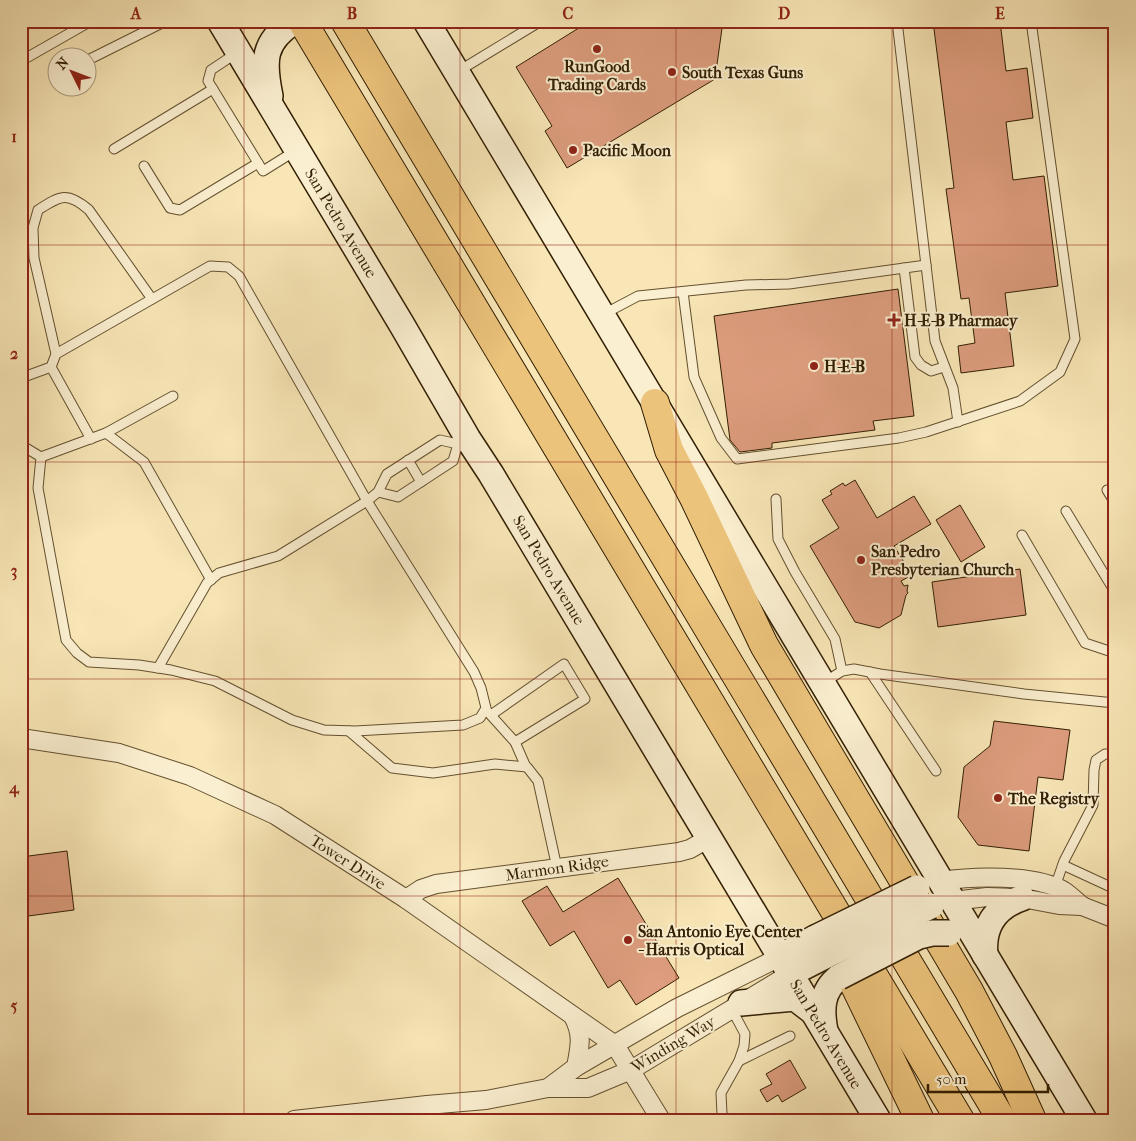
<svg xmlns="http://www.w3.org/2000/svg" width="1136" height="1141" font-family="'IM FELL French Canon',serif">
<style>
.building{fill:#dd9d7e;stroke:#321e02}
.lines{fill:none;stroke-linecap:round;stroke-linejoin:round}
.lane-casing{stroke:#64502f;stroke-width:11}
.street-casing{stroke:#64502f;stroke-width:20}
.secondary-casing{stroke:#321e02;stroke-width:28}
.highway-casing{stroke:#321e02;stroke-width:30}
.lane{stroke:#faefd0;stroke-width:9}
.street{stroke:#faefd0;stroke-width:18}
.secondary{stroke:#faefd0;stroke-width:25}
.highway{stroke:#ecc37b;stroke-width:28}
.secondary-bridge-casing{stroke:#321e02;stroke-width:28;stroke-linecap:butt}
.secondary-bridge{stroke:#faefd0;stroke-width:25}
.grid{fill:none;stroke:#8f2418;stroke-width:1;stroke-opacity:0.55}
.poi-dot{fill:#8f2418;stroke:#faefd0;stroke-width:2}
.labels{text-anchor:middle;dominant-baseline:central;stroke-width:4;stroke-linejoin:round;paint-order:stroke}
.poi-label{font-size:16px;font-weight:bold;fill:#321e02;stroke:#faefd0;text-anchor:start}
.street-label{font-size:16px;fill:#321e02;stroke:#faefd0}
.neatline{fill:none;stroke:#8f2418;stroke-width:2}
.grid-label{font-size:16px;text-anchor:middle;font-weight:bold;fill:#8f2418}
</style>
<rect width="100%" height="100%" fill="#f8e6b6"/>
<filter id="stains"><feTurbulence type="fractalNoise" baseFrequency=".004" numOctaves="4"/><feColorMatrix values="0 0 0 0 .2 0 0 0 0 .09 0 0 0 0 .02 0 0 0 .5 -.17"/></filter>
<radialGradient id="worn" r=".72"><stop offset=".6" stop-color="#630" stop-opacity="0"/><stop offset="1" stop-color="#630" stop-opacity=".3"/></radialGradient>
<g class="building">
<path d="M590,21h133l-8,58 -148,89 -22,-37 7,-5 -36,-59z"/>
<path d="M933,21h67l6,50 21,-3 6,50 -27,4 7,58 31,-4 14,110 -53,7 9,73 -53,7 -3,-27 17,-3 -6,-45 -8,1 -15,-110 8,-1z"/>
<path d="M898,289l16,127 -41,5 2,9 -103,13v5l-32,4 -10,-12 -16,-124z"/>
<path d="M855,480l22,38 37,-22 17,28 -37,22 18,29 -11,6 3,5 4,-1 -1,6 1,2 -2,2 -5,20 -22,13 -24,-6 -45,-76 29,-18 -17,-28 10,-6 -2,-3 13,-8 2,3z"/>
<path d="M960,505l25,42 -24,15 -25,-42z"/>
<path d="M1020,569l6,46 -88,12 -6,-45z"/>
<path d="M994,721l76,9 -7,50 -25,-3 -9,74 -51,-6 -20,-28 6,-50 26,-21z"/>
<path d="M67,851l7,59 -46,6 -7,-59z"/>
<path d="M618,878l61,100 -43,27 -16,-25 -12,8 -34,-57 -24,15 -28,-45 25,-15 16,26z"/>
<path d="M790,1060l16,28 -24,14 -4,-7 -11,7 -7,-12 12,-6 -6,-10z"/>
</g>
<g class="lines">
<defs>
<g id="lane">
<path d="M897,21l38,320 18,47 5,34"/>
<path d="M238,52l-27,18 -3,11 55,90 32,-20"/>
<path d="M88,60l78,-39"/>
<path d="M21,61l70,-40"/>
<path d="M457,72l84,-51"/>
<path d="M114,149l99,-60"/>
<path d="M144,166l26,42 10,2 78,-47"/>
<path d="M904,268l11,89 6,8 10,6 13,-4"/>
<path d="M683,292l11,85 27,61 16,21 162,-21 27,-6 94,-31 40,-29 15,-33 -44,-318"/>
<path d="M602,315l36,-19 108,-11 43,-1 137,-19"/>
<path d="M56,354l-22,-96 -1,-30 5,-18c22,-14 29,-19 51,0l63,89"/>
<path d="M51,367l40,72"/>
<path d="M21,378l30,-11 5,-13 154,-88 18,1 11,9 128,225 107,171 7,16 5,20 -6,10 -17,7 -108,6 -31,-1 -32,-10 -77,-39 -44,-11 -32,-5 -50,-3 -12,-9 -11,-13 -28,-152 3,-31 -20,-12"/>
<path d="M106,433l67,-37"/>
<path d="M41,457l65,-24 38,29 67,118"/>
<path d="M408,460l13,22"/>
<path d="M1107,490l8,13"/>
<path d="M378,492l20,5 55,-36 5,-17"/>
<path d="M776,499l2,40 17,33 40,67 7,32"/>
<path d="M1066,511l49,81"/>
<path d="M1022,535l63,108 30,10"/>
<path d="M158,668l49,-85 12,-10 59,-17 89,-55 11,-9 9,-18 53,-34 18,4 9,-4"/>
<path d="M870,672l66,99"/>
<path d="M823,683l19,-12 12,-2 26,5 144,20 91,9"/>
<path d="M488,712l27,30 11,25"/>
<path d="M491,715l73,-51 21,35 -70,43"/>
<path d="M349,731l43,37 41,5 62,-9 32,3 11,14 19,87"/>
<path d="M1063,865l52,24"/>
<path d="M1055,887l9,-26 29,-56 1,-35 2,-10 9,-6h10"/>
<path d="M739,1061l51,-25"/>
<path d="M725,1120l-3,-6 -1,-21 18,-32 5,-15 1,-12 -14,-26"/>
</g>
<g id="street">
<path d="M21,738l98,15 71,23 85,39 131,84 209,146 46,75"/>
<path d="M941,881c33,-5 93,-7 123,10 6,4 12,10 18,15"/>
<path d="M406,899l15,-10 15,-5 243,-32 11,-3 19,-11"/>
<path d="M953,901l34,-4 35,1 37,7 23,1 33,13"/>
<path d="M573,1016c10,19 7,30 3,51"/>
<path d="M548,1088l28,-21 101,-59 103,-51"/>
<path d="M294,1120l133,-15 59,-5 62,-12h40l43,-18 159,-96"/>
</g>
<g id="secondary">
<path d="M220,21l182,304 66,114 23,35 387,646"/>
<path d="M426,21l658,1099"/>
<path d="M270,96c-7,-34 -8,-55 25,-75"/>
<path d="M985,955c-3,-28 10,-48 37,-57"/>
<path d="M780,957l35,-19"/>
<path d="M790,974l37,-19"/>
<path d="M741,1003l54,-5 17,13"/>
<path d="M825,1031c-4,-21 -4,-40 14,-54"/>
</g>
<g id="highway">
<path d="M302,21l658,1099"/>
<path d="M345,21l657,1099"/>
<path d="M655,403l14,47 25,48 70,147 205,346 34,65 29,64"/>
<path d="M856,947l-1,39 65,134"/>
</g>
</defs>
<use href="#lane" class="lane-casing"/>
<use href="#street" class="street-casing"/>
<use href="#secondary" class="secondary-casing"/>
<use href="#highway" class="highway-casing"/>
<use href="#lane" class="lane"/>
<use href="#street" class="street"/>
<use href="#secondary" class="secondary"/>
<use href="#highway" class="highway"/>
<defs>
<g id="secondary-bridge">
<path d="M815,938l102,-50"/>
<path d="M827,955l104,-49"/>
<path d="M839,977l80,-41 13,-3h17"/>
</g>
</defs>
<use href="#secondary-bridge" class="secondary-bridge-casing"/>
<use href="#secondary-bridge" class="secondary-bridge"/>
</g>
<path class="grid" d="M244,21v1099M460,21v1099M676,21v1099M892,21v1099M21,245h1094M21,462h1094M21,679h1094M21,896h1094"/>
<g class="poi-dot">
<circle cx="597" cy="49" r="5"/>
<circle cx="672" cy="72" r="5"/>
<circle cx="573" cy="150" r="5"/>
<path d="M891.5 312.5h5v5h5v5h-5v5h-5v-5h-5v-5h5z"/>
<circle cx="814" cy="366" r="5"/>
<circle cx="861" cy="560" r="5"/>
<circle cx="998" cy="798" r="5"/>
<circle cx="628" cy="940" r="5"/>
</g>
<g class="labels">
<g class="poi-label">
<text x="597" y="66" text-anchor="middle">RunGood<tspan x="597" dy="18">Trading Cards</tspan></text>
<text x="682" y="72">South Texas Guns</text>
<text x="583" y="150">Pacific Moon</text>
<text x="904" y="320">H-E-B Pharmacy</text>
<text x="824" y="366">H-E-B</text>
<text x="871" y="551">San Pedro<tspan x="871" dy="18">Presbyterian Church</tspan></text>
<text x="1008" y="798">The Registry</text>
<text x="638" y="931">San Antonio Eye Center<tspan x="638" dy="18">- Harris Optical</tspan></text>
</g>
<g class="street-label">
<text transform="translate(341 223) rotate(59)">San Pedro Avenue</text>
<text transform="translate(549 570) rotate(59)">San Pedro Avenue</text>
<text transform="translate(348 862) rotate(33)">Tower Drive</text>
<text transform="translate(557 868) rotate(-8)">Marmon Ridge</text>
<text transform="translate(826 1034) rotate(59)">San Pedro Avenue</text>
<text transform="translate(673 1044) rotate(-31)">Winding Way</text>
</g>
</g>
<rect width="1136" height="1141" fill="none" stroke="#f8e6b6" stroke-width="55"/>
<g transform="translate(72 72) rotate(312)"><circle r="24" fill="#faefd0" stroke="#aa9b7e"/>
<path d="M0-4L9 19L0 12L-9 19Z" fill="#8f2418"/>
<text y="-8" font-size="14" font-weight="bold" text-anchor="middle" fill="#321e02">N</text>
</g>
<path d="M928 1084v8h120v-8" fill="none" stroke="#321e02" stroke-width="2.5"/>
<text x="936" y="1084" font-size="15" fill="#321e02" stroke="#faefd0" stroke-width="4" paint-order="stroke">50 m</text>
<rect x="28" y="28" width="1080" height="1086" class="neatline"/>
<g class="grid-label">
<text x="136" y="19">A</text>
<text x="352" y="19">B</text>
<text x="568" y="19">C</text>
<text x="784" y="19">D</text>
<text x="1000" y="19">E</text>
<text x="14" y="142">1</text>
<text x="14" y="359">2</text>
<text x="14" y="576">3</text>
<text x="14" y="793">4</text>
<text x="14" y="1011">5</text>
</g>
<rect width="100%" height="100%" filter="url(#stains)"/>
<rect width="100%" height="100%" fill="url(#worn)"/>
</svg>
